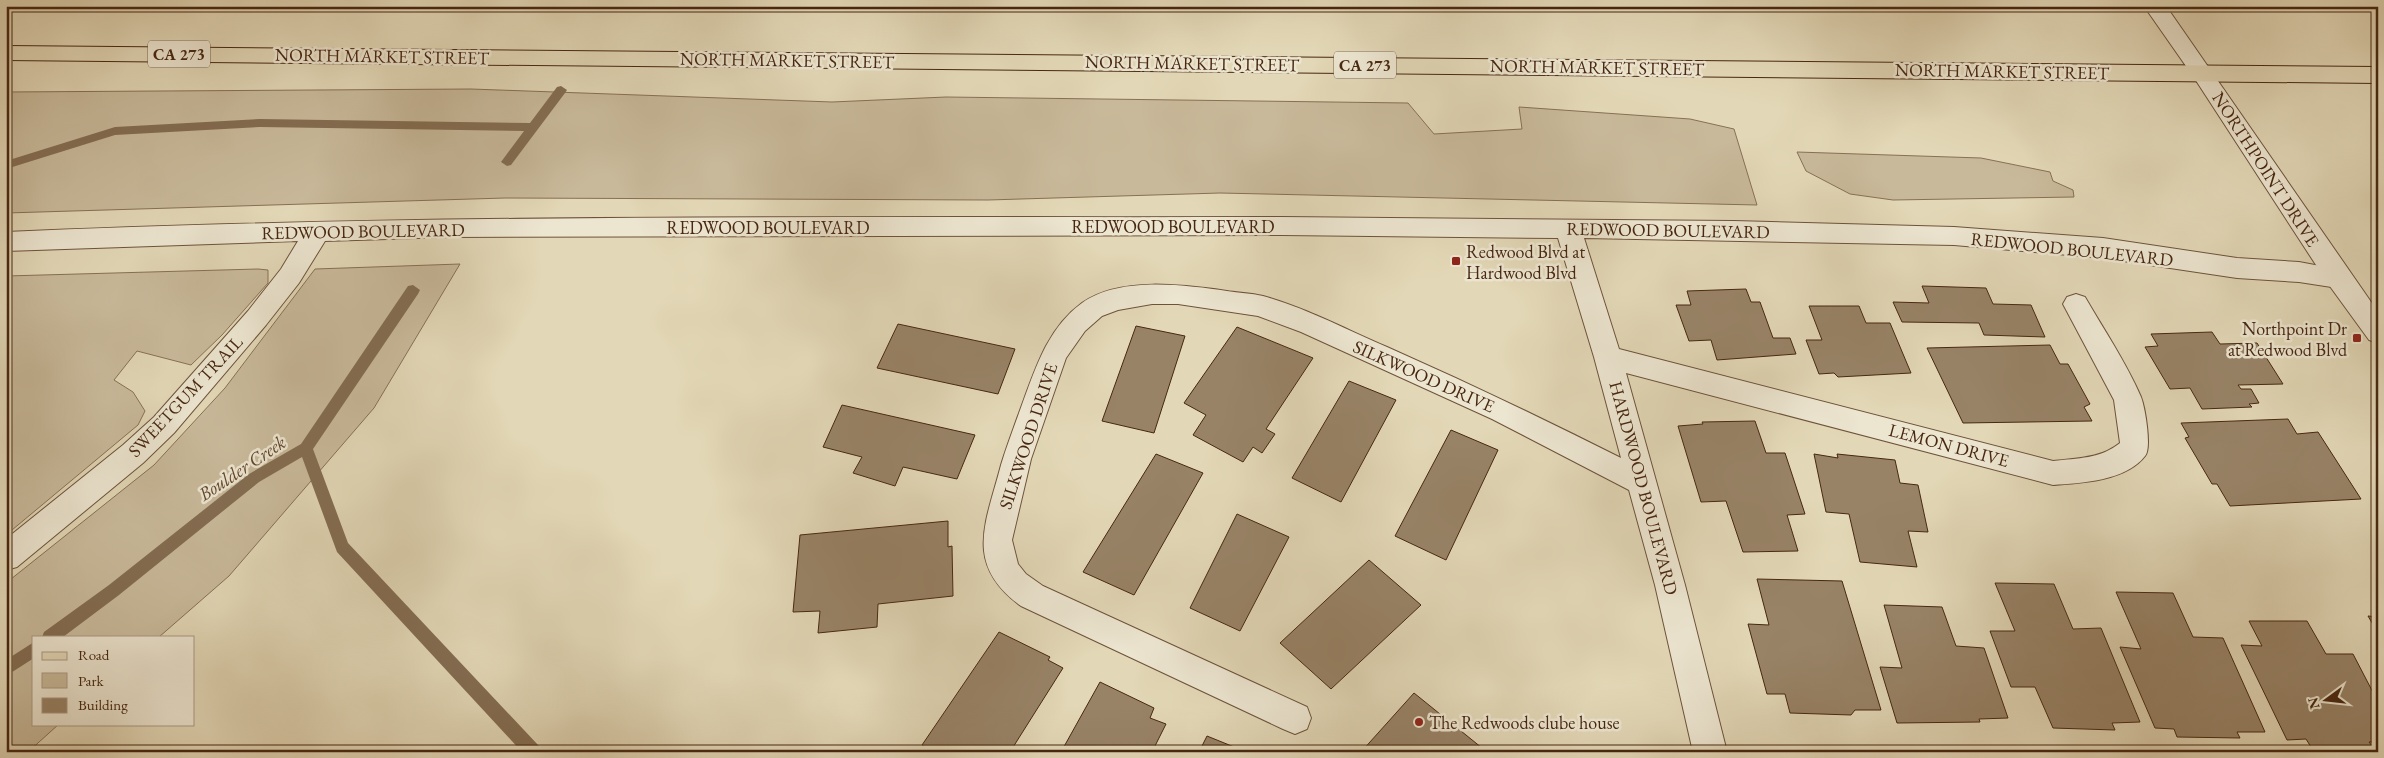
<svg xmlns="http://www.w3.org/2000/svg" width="2384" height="758" font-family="'EB Garamond',serif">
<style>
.green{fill:#c8b99a;stroke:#887056}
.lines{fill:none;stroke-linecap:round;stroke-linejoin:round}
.stream{fill:#846d52;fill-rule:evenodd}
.building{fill:#988367;stroke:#472711}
.minor-casing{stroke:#6e533a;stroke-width:2}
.tertiary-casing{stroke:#6e533a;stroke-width:2}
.primary-casing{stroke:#472711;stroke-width:2}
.minor{fill:#ece5d0;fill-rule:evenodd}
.tertiary{fill:#ece5d0;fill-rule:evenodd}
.primary{fill:#e2d7b6;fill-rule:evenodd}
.poi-dot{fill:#8f2418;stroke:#ece5d0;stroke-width:2}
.labels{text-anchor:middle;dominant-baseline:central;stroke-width:5;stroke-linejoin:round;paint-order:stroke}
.shield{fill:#ece5d0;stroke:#78604a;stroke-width:1}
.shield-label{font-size:16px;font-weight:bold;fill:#472711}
.street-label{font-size:18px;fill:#472711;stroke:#ece5d0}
.poi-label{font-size:18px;fill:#472711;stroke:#ece5d0;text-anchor:start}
.water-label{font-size:19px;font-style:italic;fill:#60442c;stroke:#ece5d0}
</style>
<rect width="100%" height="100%" fill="#e2d7b6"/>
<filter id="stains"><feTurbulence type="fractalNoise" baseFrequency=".004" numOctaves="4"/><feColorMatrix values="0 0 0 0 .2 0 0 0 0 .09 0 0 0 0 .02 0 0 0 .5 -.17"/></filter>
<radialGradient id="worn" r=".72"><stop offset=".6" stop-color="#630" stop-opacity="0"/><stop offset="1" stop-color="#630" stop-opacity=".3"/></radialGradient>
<g class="green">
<path d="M471,89l361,13 114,-5 462,6 26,31 88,-5 -3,-22 171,12 44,10 23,76 -537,-12 -232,7 -483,-2 -499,15v-121z"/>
<path d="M1797,152l184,6 69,14 3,9 20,9 1,7 -181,3 -43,-6 -44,-23z"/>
<path d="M460,264l-86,144 -145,168 -70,61h-125v87h25l-31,28h-22v-169l148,-118 71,-77 90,-119z"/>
<path d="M258,269l10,1v13l-46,52 -31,30 -54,-14 -23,29 19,12 12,19 -7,14 -132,110v-259z"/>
</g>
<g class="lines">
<g class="stream">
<path d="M561,86l6,4 -2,3 -54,72 -4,1 -6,-4 23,-31 -264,-4 -145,8 -109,34v-8l109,-34 145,-8 270,4 27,-36z"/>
<path d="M413,285l7,5 -2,4 -105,155 35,94 191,203 2,6h-19l-185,-200 -35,-95 -43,25 -140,113 -56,42h-21l2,-5 65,-47 140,-111 52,-30 107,-158z"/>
<path d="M34,642v16l-28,18v-16z"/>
</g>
</g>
<g class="building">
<path d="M1922,286l64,2 7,16 38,1 14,32 -61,-2 -5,-12 -77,-1 -9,-20 36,1z"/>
<path d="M1746,289l5,13h9l13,36h17l6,16 -79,6 -6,-20 -22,1 -13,-36h15l-4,-14z"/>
<path d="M1809,306h50l7,17h24l21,50 -73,4 -4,-4 -15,1 -13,-34h16z"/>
<path d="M898,324l117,25 -17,45 -121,-26z"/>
<path d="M1136,326l49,10 -31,97 -52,-12z"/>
<path d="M1237,327l76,31 -47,71 9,5 -13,19 -9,-6 -10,15 -50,-27 13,-20 -22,-12z"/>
<path d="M2212,332l8,12 37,-1 26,41 -45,1 3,4h10l8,14 -10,1 3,3 -50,2 -12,-21 -20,1 -25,-42 13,-1 -7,-12z"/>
<path d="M2050,345l10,19h8l22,40 -6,3 8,14 -129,2 -36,-75z"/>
<path d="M1349,381l47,19 -55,102 -49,-24z"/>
<path d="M842,405l133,30 -18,44 -54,-12 -8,19 -42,-13 9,-16 -39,-10z"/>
<path d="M2288,419l9,15 21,-2 43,67 -131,7 -13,-22h-5l-27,-46 4,-1 -8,-14z"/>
<path d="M1755,421l11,32h19l20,61 -18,1 11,36 -55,1 -17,-51 -25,1 -23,-76 25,-2 -1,-2z"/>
<path d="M1451,430l47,20 -52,110 -51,-24z"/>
<path d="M1156,454l47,19 -69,122 -51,-23z"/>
<path d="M1814,454l24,4 -1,-4 58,6 5,23 18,2 10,47 -20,-1 9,36 -57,-5 -11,-48 -23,-2z"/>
<path d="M1237,514l52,23 -49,94 -50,-23z"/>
<path d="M948,521v26l4,-1 1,50 -75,8 -1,23 -59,6 2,-22 -27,1 7,-77z"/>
<path d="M1369,560l52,45 -90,84 -51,-46z"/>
<path d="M1757,579l85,2 39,129h-26l-4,5 -61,-2 -5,-19h-18l-19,-70 21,1z"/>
<path d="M1995,583l59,1 19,45 28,-1 39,94 -28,1 3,7 -62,-2 -18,-41h-24l-21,-56h25z"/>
<path d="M2116,592l57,1 20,44 30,1 42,94h-28l3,6 -63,-1 -3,-8 -19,-1 -35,-81 21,2z"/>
<path d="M1884,605l58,2 14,39 28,2 24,70 -29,1 1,3 -83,1 -17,-56 22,1z"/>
<path d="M2368,616l10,1v16z"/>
<path d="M2249,621h58l19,33h27l25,48v40h-9l4,5 -29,2 -33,-2 -5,-8 -19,1 -46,-95 21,1z"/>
<path d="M999,632l51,25 -2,3 15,8 -53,84h-76l-12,-7z"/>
<path d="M1100,682l54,26 -4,10 16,6 -14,28h-91z"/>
<path d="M1414,693l73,59h-126z"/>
<path d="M1207,736l37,15 -45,1z"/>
</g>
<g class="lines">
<defs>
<path id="minor" d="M1282,217l452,4 220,6 149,11 134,20 62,4 48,9 4,7 -4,7 -9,3 -39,-6 -62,-4 -134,-20 -149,-13 -370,-7 35,111 434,112c25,-3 47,-2 67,-18l-6,-43 -51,-96 4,-7 9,-3 9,3c19,33 41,65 56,100 4,10 11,51 4,59 -19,25 -64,27 -92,29l-427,-112 59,212 42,167h-34l-38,-167 -26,-95 -137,-71 -191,-87 -43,-16 -80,-12h-26l-34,6 -16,6 -17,15 -19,27 -35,101 -19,81 6,24 8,10 17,12 264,121 4,11 -4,11 -12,5 -12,-5 -262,-123c-58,-42 -35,-83 -20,-141 5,-17 12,-35 18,-52 15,-40 27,-84 63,-110 38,-27 102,-18 145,-12 12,2 24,2 36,5 43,12 84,34 124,51 79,35 157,72 234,111l-27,-101 -36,-119 -276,-3 -832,2 -125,4 -26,42 -33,42 -92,108 -31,30 -126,104 -11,3v-31l117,-94 31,-28 94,-106 33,-42 17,-28 -292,10v-19c425,-19 851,-14 1276,-15z"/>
<path id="tertiary" d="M2144,6h22l212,306v31l-9,-3 -40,-55 -134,-206z"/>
<path id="primary" d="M6,46l2372,21v16l-2372,-23z"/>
</defs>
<use href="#minor" class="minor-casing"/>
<use href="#tertiary" class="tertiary-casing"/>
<use href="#primary" class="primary-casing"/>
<use href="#minor" class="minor"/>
<use href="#tertiary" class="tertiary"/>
<use href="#primary" class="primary"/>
</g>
<g class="poi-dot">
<rect x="1451" y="256" width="10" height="10" rx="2.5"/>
<rect x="2352" y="333" width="10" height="10" rx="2.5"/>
<circle cx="1419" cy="722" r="5"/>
</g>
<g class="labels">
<g class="shield">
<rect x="148" y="40.5" width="62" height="27" rx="4"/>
<rect x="1334" y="51.5" width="62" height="27" rx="4"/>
</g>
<g class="shield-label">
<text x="179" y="54">CA 273</text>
<text x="1365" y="65">CA 273</text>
</g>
<g class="street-label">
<text transform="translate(382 56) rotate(1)">NORTH MARKET STREET</text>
<text transform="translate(787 60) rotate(1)">NORTH MARKET STREET</text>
<text transform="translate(1192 63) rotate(1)">NORTH MARKET STREET</text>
<text transform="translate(1597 67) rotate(1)">NORTH MARKET STREET</text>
<text transform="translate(2002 71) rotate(1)">NORTH MARKET STREET</text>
<text transform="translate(2266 169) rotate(57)">NORTHPOINT DRIVE</text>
<text x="1173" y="226">REDWOOD BOULEVARD</text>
<text x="768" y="227">REDWOOD BOULEVARD</text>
<text transform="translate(1668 230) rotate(1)">REDWOOD BOULEVARD</text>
<text transform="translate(363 231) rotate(-1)">REDWOOD BOULEVARD</text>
<text transform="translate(2072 249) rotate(6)">REDWOOD BOULEVARD</text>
<text transform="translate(1424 376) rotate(24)">SILKWOOD DRIVE</text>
<text transform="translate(185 396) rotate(-47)">SWEETGUM TRAIL</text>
<text transform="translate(1028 436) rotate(-72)">SILKWOOD DRIVE</text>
<text transform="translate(1949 445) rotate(15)">LEMON DRIVE</text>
<text transform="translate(1644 488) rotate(75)">HARDWOOD BOULEVARD</text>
</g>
<g class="poi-label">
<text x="1466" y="251">Redwood Blvd at<tspan x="1466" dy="21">Hardwood Blvd</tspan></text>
<text x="2347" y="328" text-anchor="end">Northpoint Dr<tspan x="2347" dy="21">at Redwood Blvd</tspan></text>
<text x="1429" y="722">The Redwoods clube house</text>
</g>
<g class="water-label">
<text transform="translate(242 468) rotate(-34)">Boulder Creek</text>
</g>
</g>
<rect width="2384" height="758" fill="none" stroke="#e2d7b6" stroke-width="25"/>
<rect x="8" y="8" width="2369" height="743" fill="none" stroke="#472711" stroke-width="2.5"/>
<rect x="12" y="12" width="2359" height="733" fill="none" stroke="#472711"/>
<rect x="32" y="636" width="162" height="90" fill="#ece5d0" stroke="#aa9984"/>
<rect x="42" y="652" width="25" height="8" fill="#e2d7b6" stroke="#aa9984"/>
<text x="78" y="660" font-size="15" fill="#472711">Road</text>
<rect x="42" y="673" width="25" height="15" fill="#c8b99a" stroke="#aa9984"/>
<text x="78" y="686" font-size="15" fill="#472711">Park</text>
<rect x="42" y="698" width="25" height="15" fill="#988367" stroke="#aa9984"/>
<text x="78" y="710" font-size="15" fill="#472711">Building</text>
<g transform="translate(2326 700) rotate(255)" stroke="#ece5d0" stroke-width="4" paint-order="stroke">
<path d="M0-4L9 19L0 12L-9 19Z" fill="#472711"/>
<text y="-8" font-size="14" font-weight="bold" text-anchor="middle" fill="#472711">N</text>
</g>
<rect width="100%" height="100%" filter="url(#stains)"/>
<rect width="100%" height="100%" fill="url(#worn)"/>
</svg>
